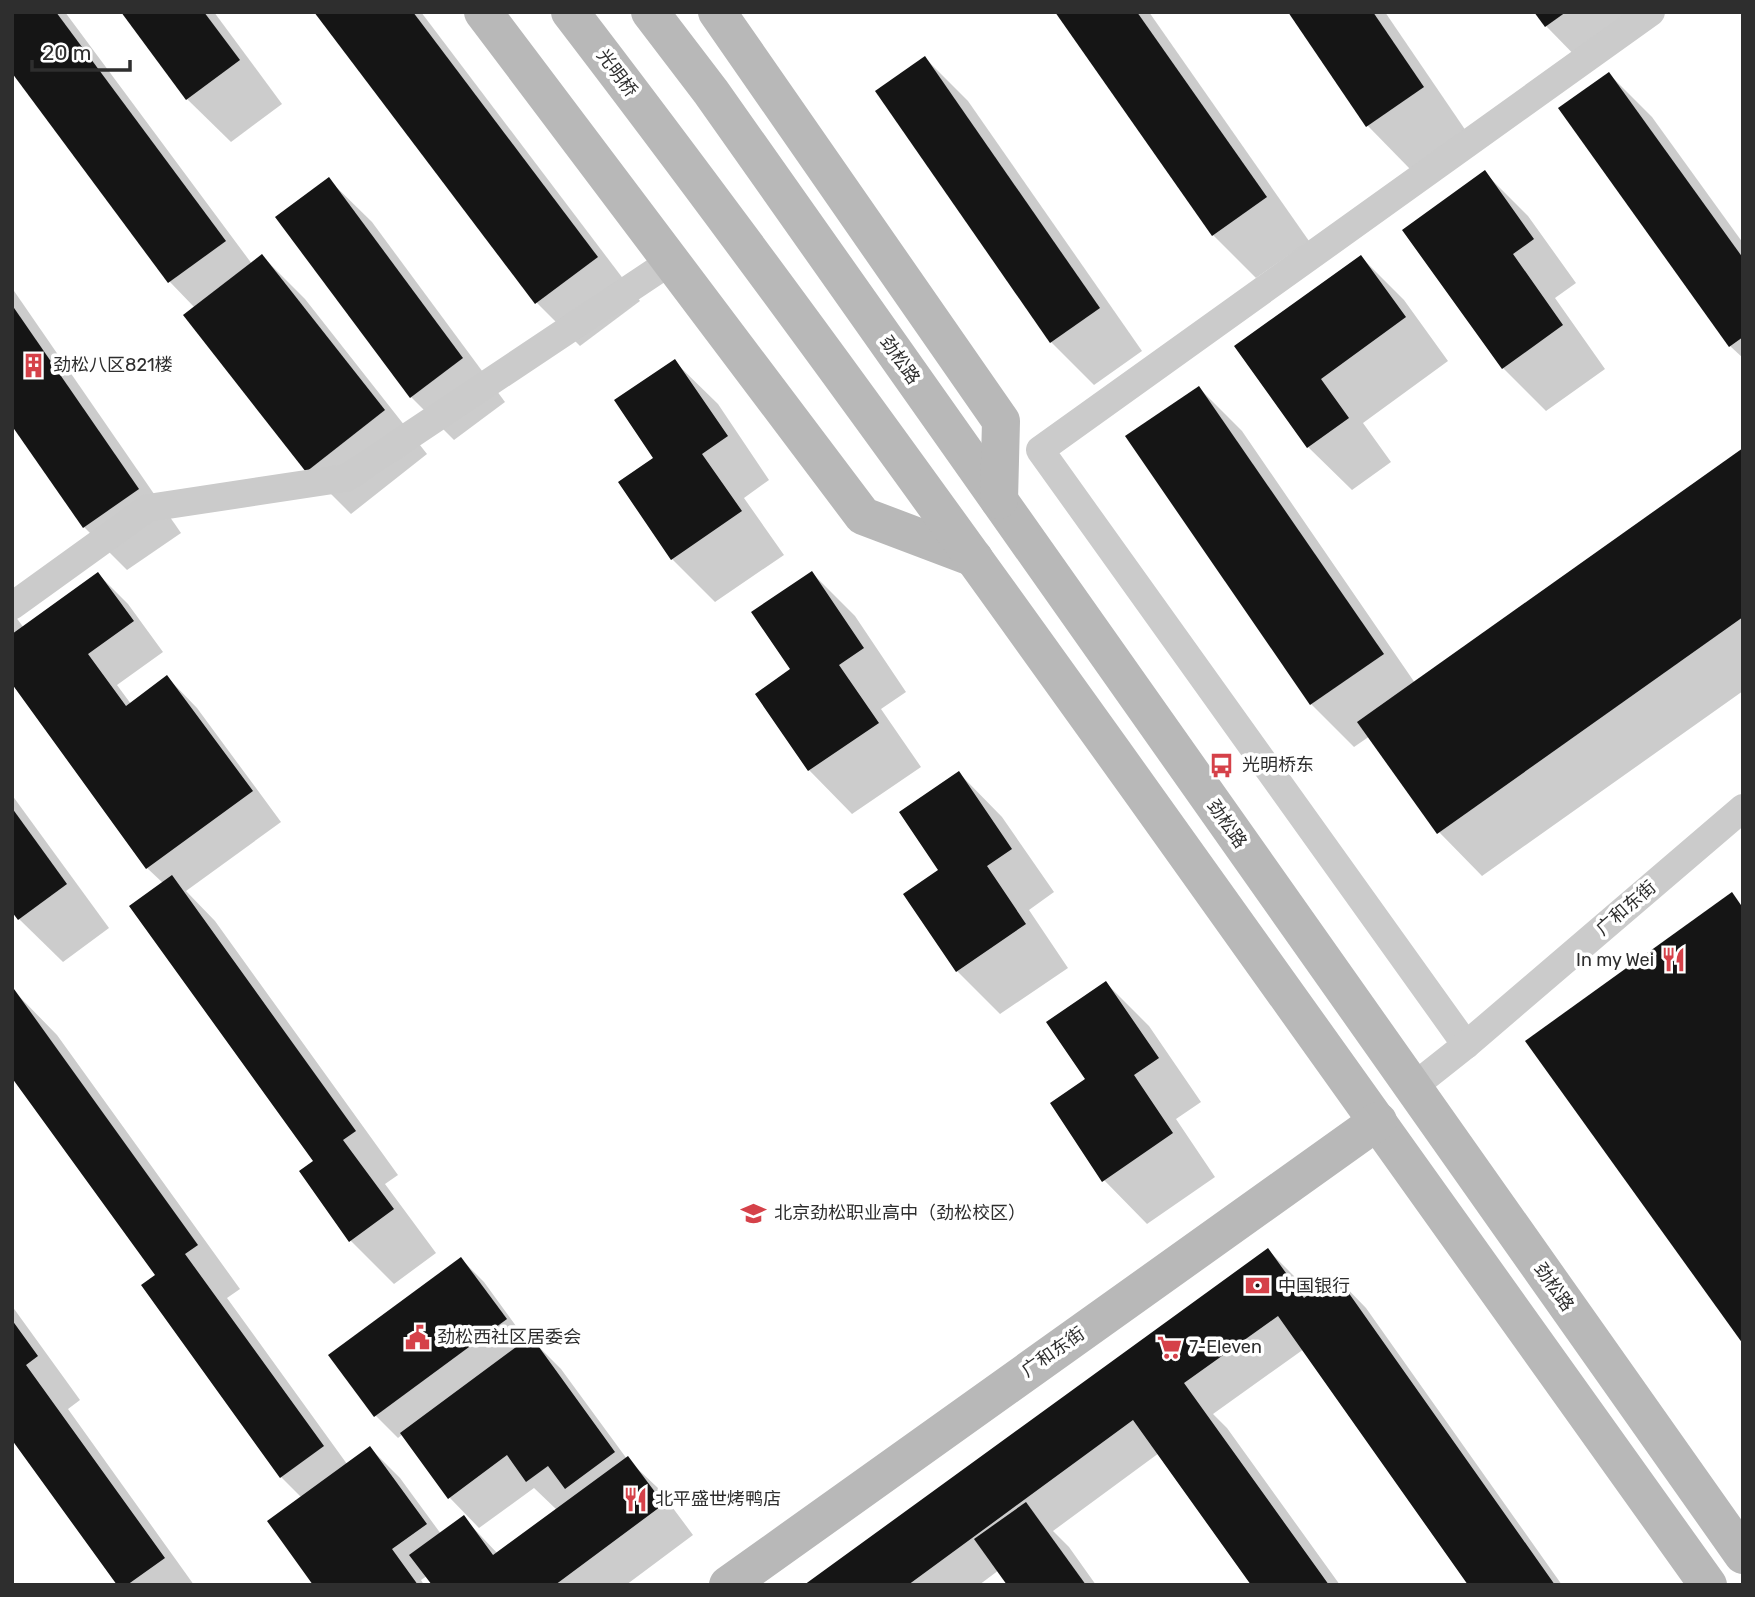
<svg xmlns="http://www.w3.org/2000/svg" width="1755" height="1597" font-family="Rubik,'Noto Sans SC',sans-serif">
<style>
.shadow{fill:#0003}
.building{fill:#151515}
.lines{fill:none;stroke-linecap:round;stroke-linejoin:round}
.street{stroke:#cbcbcb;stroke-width:28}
.secondary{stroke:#b8b8b8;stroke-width:38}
.labels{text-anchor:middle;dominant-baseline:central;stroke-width:7;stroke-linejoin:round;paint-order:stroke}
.street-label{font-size:18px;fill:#2e2e2e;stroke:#fff}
.poi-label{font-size:18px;fill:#2e2e2e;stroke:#fff;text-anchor:start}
</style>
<rect width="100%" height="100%" fill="#fff"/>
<g class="shadow">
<path d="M12,12h53l187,252 10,-8 43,43 122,155 -76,60 -43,-43 -113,-163 -25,-26 -158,-212z"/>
<path d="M123,12h91l68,92 -51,38 -44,-43z"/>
<path d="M316,12h105l219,289 -60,45 -43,-43z"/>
<path d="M1057,12h92l160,229 -53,37 -43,-43z"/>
<path d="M1290,12h95l81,119 -56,38 -43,-44z"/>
<path d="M1536,12h119l-66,58 -43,-44z"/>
<path d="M925,58l43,43 174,250 -48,34 -43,-43z"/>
<path d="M1609,74l43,43 91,126v115l-13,-12z"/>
<path d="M1485,173l43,43 48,67 -21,15 50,71 -59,42 -43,-43z"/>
<path d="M328,179l44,43 133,180 -51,38 -43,-43z"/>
<path d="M1361,257l43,43 44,61 -85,62 28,39 -39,28 -44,-43 -72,-100z"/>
<path d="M12,288l169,245 -54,37 -43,-43 -72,-104z"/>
<path d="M674,361l44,43 51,76 -25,18 40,57 -69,47 -43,-43 -16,-101z"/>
<path d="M1199,388l43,43 173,252 328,-233v241l-261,185 -43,-44 -69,-96 -16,11 -43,-43z"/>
<path d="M812,573l43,43 51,76 -25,17 40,58 -69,47 -43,-44 -52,-76 35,-24z"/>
<path d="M98,574l30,30 35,48 -46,33 14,19 36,-27 30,31 84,114 -95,69 29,30 183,254 -13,9 51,69 -42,31 -43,-43 -36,-80 -151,-277 -17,-16 -135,-187v-69l12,16z"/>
<path d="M959,773l43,44 52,75 -25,18 39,58 -68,46 -43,-43 -16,-101z"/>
<path d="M12,795l97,133 -46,34 -44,-43 -7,-10z"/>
<path d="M1106,983l43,43 52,76 -25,17 39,58 -68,47 -43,-44z"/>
<path d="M14,991l43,44 183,254 -13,9 120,166 23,-16 30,30 41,56 22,-17 35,37 59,-44 -23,-22 -55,40 -30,-31 -46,-63 -5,4 -23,-23 86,-156 23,23 43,59 4,-2 30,30 66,90 31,29 35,47 -67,50h-192l-7,-9 -6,4 3,5h-109l-13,-87 -21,-21 -138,-192 14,-10z"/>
<path d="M1268,1250l30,30 11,16 27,-19 30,31 196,277h-92l-166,-236 -91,65 14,14 113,157h-87l-94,-132 -106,78 16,16 27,38h-87l-10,-15 -20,15h-172z"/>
<path d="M12,1306l68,94 -12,9 126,176h-75l-107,-148z"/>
</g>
<g class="building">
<path d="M12,12h44l170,229 -58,42 -156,-210z"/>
<path d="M121,12h83l36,48 -54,40z"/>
<path d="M314,12h99l185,245 -63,47z"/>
<path d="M1055,12h82l130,185 -55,39z"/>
<path d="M1288,12h85l51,75 -58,40z"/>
<path d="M1534,12h32l-21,15z"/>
<path d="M925,56l175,252 -50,35 -175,-252z"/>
<path d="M1609,72l134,186v79l-14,10 -171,-239z"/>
<path d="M1485,170l49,69 -21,15 50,71 -61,44 -100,-139z"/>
<path d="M329,177l134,181 -53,40 -135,-181z"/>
<path d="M262,254l123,156 -79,62 -123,-157z"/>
<path d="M1361,255l45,62 -85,62 28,39 -42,30 -73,-102z"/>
<path d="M12,305l127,184 -56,39 -71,-102z"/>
<path d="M675,359l53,77 -26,18 40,57 -71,49 -53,-78 35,-24 -39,-58z"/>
<path d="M1199,386l185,268 -74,51 -185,-269z"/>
<path d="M1743,448v169l-306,217 -80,-112z"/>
<path d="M812,571l52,77 -25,17 40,58 -71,48 -53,-77 35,-25 -39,-57z"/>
<path d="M98,572l36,49 -46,33 38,52 41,-31 86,116 -107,78 -134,-185v-50z"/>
<path d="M959,771l53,78 -25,17 39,58 -70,48 -53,-78 35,-24 -39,-58z"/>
<path d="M12,808l55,76 -49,36 -6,-8z"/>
<path d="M172,875l184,256 -13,9 51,69 -45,33 -50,-71 14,-10 -184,-255z"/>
<path d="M1732,892l11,16v436l-218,-303z"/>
<path d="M1106,981l53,77 -25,17 39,58 -71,49 -52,-79 35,-24 -39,-57z"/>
<path d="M14,989l184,256 -13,9 139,192 -44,32 -139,-193 14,-10 -143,-197v-88z"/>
<path d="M1268,1248l36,50 32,-23 219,310h-87l-190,-269 -94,67 145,202h-78l-118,-165 -225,165h-104z"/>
<path d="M461,1257l46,62 -133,98 -46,-62z"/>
<path d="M12,1320l26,36 -12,9 139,193 -38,27h-10l-105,-145z"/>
<path d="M531,1336l84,116 -50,37 -17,-23 -22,16 -19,-27 -59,44 -48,-66z"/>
<path d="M370,1446l57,78 -35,25 26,36h-105l-46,-64z"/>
<path d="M628,1456l36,48 -109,81h-123l-23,-30 55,-40 29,40z"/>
<path d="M1026,1502l60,83h-79l-33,-46z"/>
</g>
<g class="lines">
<g class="street">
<path d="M12,606l136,-98 198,-30 325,-217"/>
<path d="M1466,1045l-426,-595 611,-438"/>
<path d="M1413,1087l53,-42 277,-237"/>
</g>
<g class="secondary">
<path d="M483,12l380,504 111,42"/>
<path d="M570,12c196,256 384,518 571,779 190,264 380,528 567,794"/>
<path d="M650,12l61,80 1032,1463"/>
<path d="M717,12l284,409 -2,79"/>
<path d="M728,1585l650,-464"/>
</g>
</g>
<defs>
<symbol id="building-bare" viewBox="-9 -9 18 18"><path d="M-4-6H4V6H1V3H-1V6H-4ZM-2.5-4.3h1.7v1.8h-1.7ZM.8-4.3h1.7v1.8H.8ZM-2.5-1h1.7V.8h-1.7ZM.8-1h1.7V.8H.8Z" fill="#d54149" stroke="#fff" stroke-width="2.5" paint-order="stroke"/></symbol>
<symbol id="bus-bare" viewBox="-9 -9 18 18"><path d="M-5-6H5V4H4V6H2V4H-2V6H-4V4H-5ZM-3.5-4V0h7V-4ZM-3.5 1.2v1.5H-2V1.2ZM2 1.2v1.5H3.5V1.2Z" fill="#d54149" stroke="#fff" stroke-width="2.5" paint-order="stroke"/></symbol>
<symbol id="restaurant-bare" viewBox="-9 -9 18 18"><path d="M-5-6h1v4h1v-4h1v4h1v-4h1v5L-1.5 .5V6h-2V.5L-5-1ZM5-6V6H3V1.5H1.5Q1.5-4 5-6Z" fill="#d54149" stroke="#fff" stroke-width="2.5" paint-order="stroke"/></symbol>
<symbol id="school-bare" viewBox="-9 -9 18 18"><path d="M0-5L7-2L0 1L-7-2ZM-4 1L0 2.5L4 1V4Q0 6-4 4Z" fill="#d54149" stroke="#fff" stroke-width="2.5" paint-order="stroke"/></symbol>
<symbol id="bank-bare" viewBox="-9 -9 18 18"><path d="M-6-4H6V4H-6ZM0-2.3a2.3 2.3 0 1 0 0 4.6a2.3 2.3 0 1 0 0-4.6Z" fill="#d54149" stroke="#fff" stroke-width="2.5" paint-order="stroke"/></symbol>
<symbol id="civic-bare" viewBox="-9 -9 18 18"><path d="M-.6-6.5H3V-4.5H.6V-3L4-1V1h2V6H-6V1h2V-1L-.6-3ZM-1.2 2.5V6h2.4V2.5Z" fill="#d54149" stroke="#fff" stroke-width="2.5" paint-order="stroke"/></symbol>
<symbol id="supermarket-bare" viewBox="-9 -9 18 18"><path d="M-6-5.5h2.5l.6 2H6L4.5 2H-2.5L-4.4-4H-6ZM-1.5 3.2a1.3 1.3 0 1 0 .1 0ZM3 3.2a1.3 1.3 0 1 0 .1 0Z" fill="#d54149" stroke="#fff" stroke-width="2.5" paint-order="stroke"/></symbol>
</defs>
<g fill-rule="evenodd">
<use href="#building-bare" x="16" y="348" width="35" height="35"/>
<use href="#bus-bare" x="1204" y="748" width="35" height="35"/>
<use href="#restaurant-bare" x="1656" y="942" width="35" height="35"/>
<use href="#school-bare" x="736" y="1196" width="35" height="35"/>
<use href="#bank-bare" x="1240" y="1268" width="35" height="35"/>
<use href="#civic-bare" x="400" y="1320" width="35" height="35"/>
<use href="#supermarket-bare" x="1152" y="1330" width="35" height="35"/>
<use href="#restaurant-bare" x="618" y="1482" width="35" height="35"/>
</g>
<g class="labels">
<g class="street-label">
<text transform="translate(617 73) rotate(53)">光明桥</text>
<text transform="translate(900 360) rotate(55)">劲松路</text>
<text transform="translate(1227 824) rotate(55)">劲松路</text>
<text transform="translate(1626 908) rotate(-41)">广和东街</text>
<text transform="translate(1554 1287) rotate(55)">劲松路</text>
<text transform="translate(1053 1352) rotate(-35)">广和东街</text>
</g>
<g class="poi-label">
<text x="53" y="365">劲松八区821楼</text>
<text x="1242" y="765">光明桥东</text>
<text x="1654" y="960" text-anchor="end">In my Wei</text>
<text x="774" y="1213">北京劲松职业高中（劲松校区）</text>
<text x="1278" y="1286">中国银行</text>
<text x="437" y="1337">劲松西社区居委会</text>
<text x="1189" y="1347">7-Eleven</text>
<text x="655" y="1499">北平盛世烤鸭店</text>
</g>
</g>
<rect width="1755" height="1597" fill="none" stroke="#2e2e2e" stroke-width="28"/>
<path d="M32 60v10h98v-10" fill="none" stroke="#2e2e2e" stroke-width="3.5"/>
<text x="42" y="60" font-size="21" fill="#2e2e2e" stroke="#ffffff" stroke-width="5" paint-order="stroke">20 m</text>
</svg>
